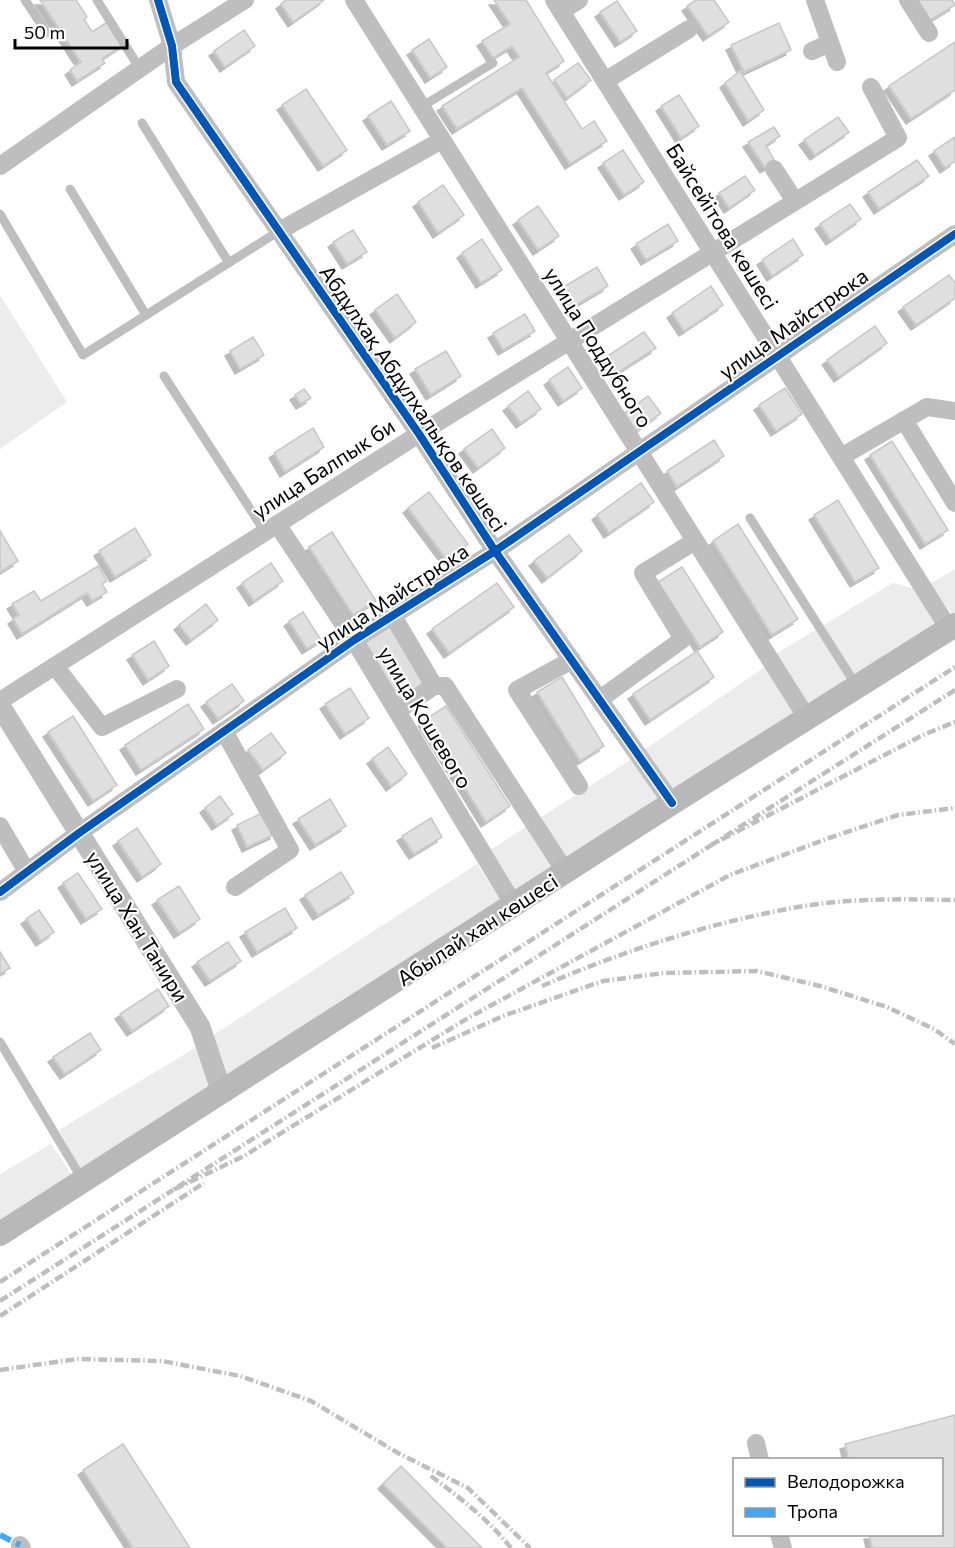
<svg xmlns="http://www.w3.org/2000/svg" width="955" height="1548" font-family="Commissioner,sans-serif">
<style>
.green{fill:#ececec}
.building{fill:#dfdfdf;stroke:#c7c7c7;stroke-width:1.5;filter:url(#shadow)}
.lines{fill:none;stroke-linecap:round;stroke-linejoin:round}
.service{stroke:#bebebe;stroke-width:9}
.minor{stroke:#bebebe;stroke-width:18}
.tertiary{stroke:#bebebe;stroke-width:21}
.secondary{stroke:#b8b8b8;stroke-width:24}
.rail{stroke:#bebebe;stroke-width:4.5;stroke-dasharray:9 3 1.5 3;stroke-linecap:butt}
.quiet{stroke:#3fa9f5;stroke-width:6;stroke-dasharray:12 6;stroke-linecap:butt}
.cycleway-casing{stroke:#fff;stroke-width:11}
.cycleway{stroke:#0057b8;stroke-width:8}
.labels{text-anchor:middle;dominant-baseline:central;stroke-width:4.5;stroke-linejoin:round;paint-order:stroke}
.street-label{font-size:21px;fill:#000;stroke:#fff}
</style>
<defs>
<filter id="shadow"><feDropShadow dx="-5" dy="5" stdDeviation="0" flood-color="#0004"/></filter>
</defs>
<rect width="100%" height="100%" fill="#fff"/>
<g class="green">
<path d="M0,295l67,107 -67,47z"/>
<path d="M955,569v48l-27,-32z"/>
<path d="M893,583l25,7 23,37 -132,85 -40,-54z"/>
<path d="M766,666l35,50 -126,80 -31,-46z"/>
<path d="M635,757l28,46 -149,94 -24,-47z"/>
<path d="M477,864l25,38 -275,179 -15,-45z"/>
<path d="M200,1045l14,47 -130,83 -25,-45z"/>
<path d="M51,1144l25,37 -76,49v-56z"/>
</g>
<g class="building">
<path d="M40,0h36l11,17 -3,2 8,13 17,-11 15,23 -22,15 3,4 -28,18 -7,-11 11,-8z"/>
<path d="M286,0h38l-31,22 -12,-18z"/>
<path d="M494,0h32l38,61 -18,12 36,56 12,-8 13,20 -37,23 -48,-76 -65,41 -15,-23 77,-49 -7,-11 -19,12 -11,-17 28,-17z"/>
<path d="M696,0h18l15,22 -21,14 -21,-30z"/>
<path d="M916,0h36l3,5 -26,16z"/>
<path d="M617,1l20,30 -17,11 -20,-30z"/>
<path d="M779,23l12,27 -47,22 -13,-27z"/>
<path d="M244,30l11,16 -30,21 -11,-16z"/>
<path d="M429,39l18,28 -17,11 -18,-28z"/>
<path d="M955,42v48l-44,29 -22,-33z"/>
<path d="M578,63l13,17 -24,18 -13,-18z"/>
<path d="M740,71l24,39 -16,11 -23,-38z"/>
<path d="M306,89l41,61 -24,16 -41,-61z"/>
<path d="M679,95l20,31 -18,12 -20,-32z"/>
<path d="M391,101l19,30 -23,14 -19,-29z"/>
<path d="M838,117l11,15 -34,23 -11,-15z"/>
<path d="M774,127l6,9 -14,9 9,17 -10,6 -17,-26z"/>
<path d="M955,137v24l-10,7 -11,-17z"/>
<path d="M623,150l21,32 -20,13 -21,-32z"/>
<path d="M917,160l12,16 -50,33 -11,-17z"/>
<path d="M745,176l10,14 -26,18 -10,-15z"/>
<path d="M443,185l21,30 -26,18 -20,-31z"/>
<path d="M850,204l11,15 -30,21 -11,-16z"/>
<path d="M538,206l21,30 -21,14 -20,-30z"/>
<path d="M668,224l10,17 -32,19 -10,-16z"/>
<path d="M353,230l14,22 -20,12 -14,-22z"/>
<path d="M482,239l20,31 -21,13 -19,-30z"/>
<path d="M793,239l10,16 -31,21 -10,-16z"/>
<path d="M597,267l11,19 -32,19 -11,-19z"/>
<path d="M949,275l6,8v15l-39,27 -13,-18z"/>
<path d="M711,286l12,19 -39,26 -12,-18z"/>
<path d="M397,294l19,28 -21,16 -20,-28z"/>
<path d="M525,314l10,17 -32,19 -10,-17z"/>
<path d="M875,326l12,17 -48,34 -12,-17z"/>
<path d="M644,332l12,16 -39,25 -11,-16z"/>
<path d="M253,337l11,18 -24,14 -10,-18z"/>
<path d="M446,351l15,25 -30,19 -16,-26z"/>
<path d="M568,367l14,21 -19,13 -14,-21z"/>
<path d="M785,388l17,26 -26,17 -17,-26z"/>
<path d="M304,389l7,9 -10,6 -6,-9z"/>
<path d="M528,391l13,18 -20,14 -13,-17z"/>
<path d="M648,396l13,17 -24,18 -13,-17z"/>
<path d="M313,428l11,19 -39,25 -11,-19z"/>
<path d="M492,429l13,19 -27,20 -14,-19z"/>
<path d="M714,440l10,16 -47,31 -10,-16z"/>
<path d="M892,441l56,89 -23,14 -55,-89z"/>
<path d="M641,483l13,19 -45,31 -12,-18z"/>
<path d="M429,492l39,52 -21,16 -39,-52z"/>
<path d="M838,500l41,68 -24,14 -41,-67z"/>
<path d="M738,524l60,95 -26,16 -59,-94z"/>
<path d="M135,528l16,27 -36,22 -16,-26z"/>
<path d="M0,531l18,30 -18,11z"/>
<path d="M332,532l44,69 -23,14 -44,-68z"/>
<path d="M569,535l13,16 -35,27 -13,-17z"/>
<path d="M271,563l12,18 -29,20 -12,-18z"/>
<path d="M98,566l9,15 -5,3 5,8 -15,9 -5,-8 -65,41 -9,-15 6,-4 -7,-11 22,-13 7,10z"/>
<path d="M682,567l41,65 -23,15 -42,-65z"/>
<path d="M497,583l17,24 -65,46 -17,-24z"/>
<path d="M206,604l12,16 -27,20 -12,-15z"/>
<path d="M303,612l18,28 -14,9 -18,-28z"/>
<path d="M392,625l35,59 -28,16 -34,-58z"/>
<path d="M154,641l15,25 -21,14 -16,-25z"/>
<path d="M697,651l17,26 -64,43 -17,-26z"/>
<path d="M562,677l42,69 -24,15 -43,-69z"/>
<path d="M232,684l12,17 -26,18 -12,-17z"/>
<path d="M350,688l19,30 -24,16 -20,-30z"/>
<path d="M188,704l16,25 -63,41 -16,-25z"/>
<path d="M446,706l64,100 -24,16 -63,-101z"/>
<path d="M73,716l44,69 -24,16 -45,-69z"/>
<path d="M271,733l15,20 -23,17 -15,-20z"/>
<path d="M388,747l19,27 -16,12 -19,-27z"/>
<path d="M220,796l13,18 -16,11 -12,-17z"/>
<path d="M330,799l16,27 -31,19 -17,-26z"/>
<path d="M264,812l11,22 -28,13 -10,-22z"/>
<path d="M431,818l11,19 -28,17 -12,-18z"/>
<path d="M137,828l24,36 -19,13 -24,-36z"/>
<path d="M341,872l13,21 -36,22 -13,-20z"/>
<path d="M78,873l24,36 -16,10 -23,-36z"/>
<path d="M179,886l21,33 -21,14 -22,-33z"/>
<path d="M285,908l12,20 -40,24 -12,-20z"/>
<path d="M39,910l15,22 -13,9 -15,-22z"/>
<path d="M228,942l13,19 -31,20 -13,-19z"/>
<path d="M0,952l10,16 -10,6z"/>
<path d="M158,989l11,17 -37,25 -12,-17z"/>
<path d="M90,1033l11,17 -36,24 -12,-17z"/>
<path d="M955,1415v133h-83l-3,-14h73v-74h-93l-4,-16z"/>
<path d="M123,1444l67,104h-57l-50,-78z"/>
<path d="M401,1466l81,82h-35l-64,-64z"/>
</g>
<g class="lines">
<g class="service">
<path d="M25,0l22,33"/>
<path d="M97,0l43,69"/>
<path d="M421,107l72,-44"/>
<path d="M142,123l87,140"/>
<path d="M70,189l76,126"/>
<path d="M0,214l83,141 196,-124"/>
<path d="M164,376l101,156"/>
<path d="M750,518l106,167"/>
<path d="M0,1042l82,137"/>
</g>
<g class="minor">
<path d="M158,0l14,46 4,36 243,352 76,117 177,252"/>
<path d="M354,0l453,718"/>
<path d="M554,0l395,629"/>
<path d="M815,0l22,62"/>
<path d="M908,0l21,33"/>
<path d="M561,11l18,-11"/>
<path d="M812,51l18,-8"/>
<path d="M605,81l84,-52"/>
<path d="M0,166l172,-120 73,-46"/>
<path d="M774,169l21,32"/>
<path d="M279,231l163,-91"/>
<path d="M904,420l51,83"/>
<path d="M841,457l86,-50 28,4"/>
<path d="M277,524l77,116 160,265"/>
<path d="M393,616l41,70h11l120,185"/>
<path d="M572,660l-55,30 62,96"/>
<path d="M55,666l47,61 75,-38"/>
<path d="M600,699l83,-60 -40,-66 52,-32"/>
<path d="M0,701l419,-267 479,-296 -27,-51"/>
<path d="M397,711l37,-25"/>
<path d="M224,731l66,119 -55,37"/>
<path d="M0,826l27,46"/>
<path d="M0,892l79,-59 275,-193 141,-89 460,-317"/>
<path d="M756,1443l4,17"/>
<path d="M779,1534l4,14"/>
<path d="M20,1545l2,3"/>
</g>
<path class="tertiary" d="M0,706l200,321 22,66"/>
<path class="secondary" d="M0,1234l672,-431 283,-178"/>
<g class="rail">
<path d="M955,690l-242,154 210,-109 32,-13"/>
<path d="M713,844l-540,346 71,-34 224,-138 262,-143 99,-37 69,-23 57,-7"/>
<path d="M542,986c83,-36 173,-65 262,-80 50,-8 101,-7 151,-6"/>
<path d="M432,1048l71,-32 100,-35 61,-8 93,-2 63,15 67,21 47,22 21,15"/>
<path d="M0,1282l955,-615"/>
<path d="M0,1301l173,-111"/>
<path d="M0,1316l204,-133"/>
<path d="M0,1370l77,-11 85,2 78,15 71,25 87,52 70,35 62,60"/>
<path d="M431,1476c29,22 57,43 80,72"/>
</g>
<path class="quiet" d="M0,1535l20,10"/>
<defs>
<g id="cycleway">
<path d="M158,0l14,46 4,36 243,352 76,117 177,252"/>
<path d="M0,892l79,-59 275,-193 141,-89 460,-317"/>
</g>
</defs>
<use href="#cycleway" class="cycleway-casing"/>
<use href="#cycleway" class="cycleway"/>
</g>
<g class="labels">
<g class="street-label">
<text transform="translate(723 226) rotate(58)">Байсейітова көшесі</text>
<text transform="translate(793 323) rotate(-35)">улица Майстрюка</text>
<text transform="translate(599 347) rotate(58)">улица Поддубного</text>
<text transform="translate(414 398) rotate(56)">Абдұлхақ Абдұлхалықов көшесі</text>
<text transform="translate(323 468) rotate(-33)">улица Балпык би</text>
<text transform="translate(392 596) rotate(-33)">улица Майстрюка</text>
<text transform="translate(426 717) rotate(59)">улица Кошевого</text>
<text transform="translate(138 926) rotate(58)">улица Хан Танири</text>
<text transform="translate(477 929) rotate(-33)">Абылай хан көшесі</text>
</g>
</g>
<rect x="733" y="1458" width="210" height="78" fill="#ffffff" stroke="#999999" stroke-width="1.5"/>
<rect x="745" y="1478" width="30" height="9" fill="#0057b8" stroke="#999999" stroke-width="1.5"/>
<text x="787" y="1488" font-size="18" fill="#000000">Велодорожка</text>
<rect x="745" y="1508" width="30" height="9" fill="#3fa9f5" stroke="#999999" stroke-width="1.5"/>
<text x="787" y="1518" font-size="18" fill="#000000">Тропа</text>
<path d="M15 39v9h112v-9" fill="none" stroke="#000000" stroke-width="3"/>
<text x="24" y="39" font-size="18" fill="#000000" stroke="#ffffff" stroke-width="4.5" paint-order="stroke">50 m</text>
</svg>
